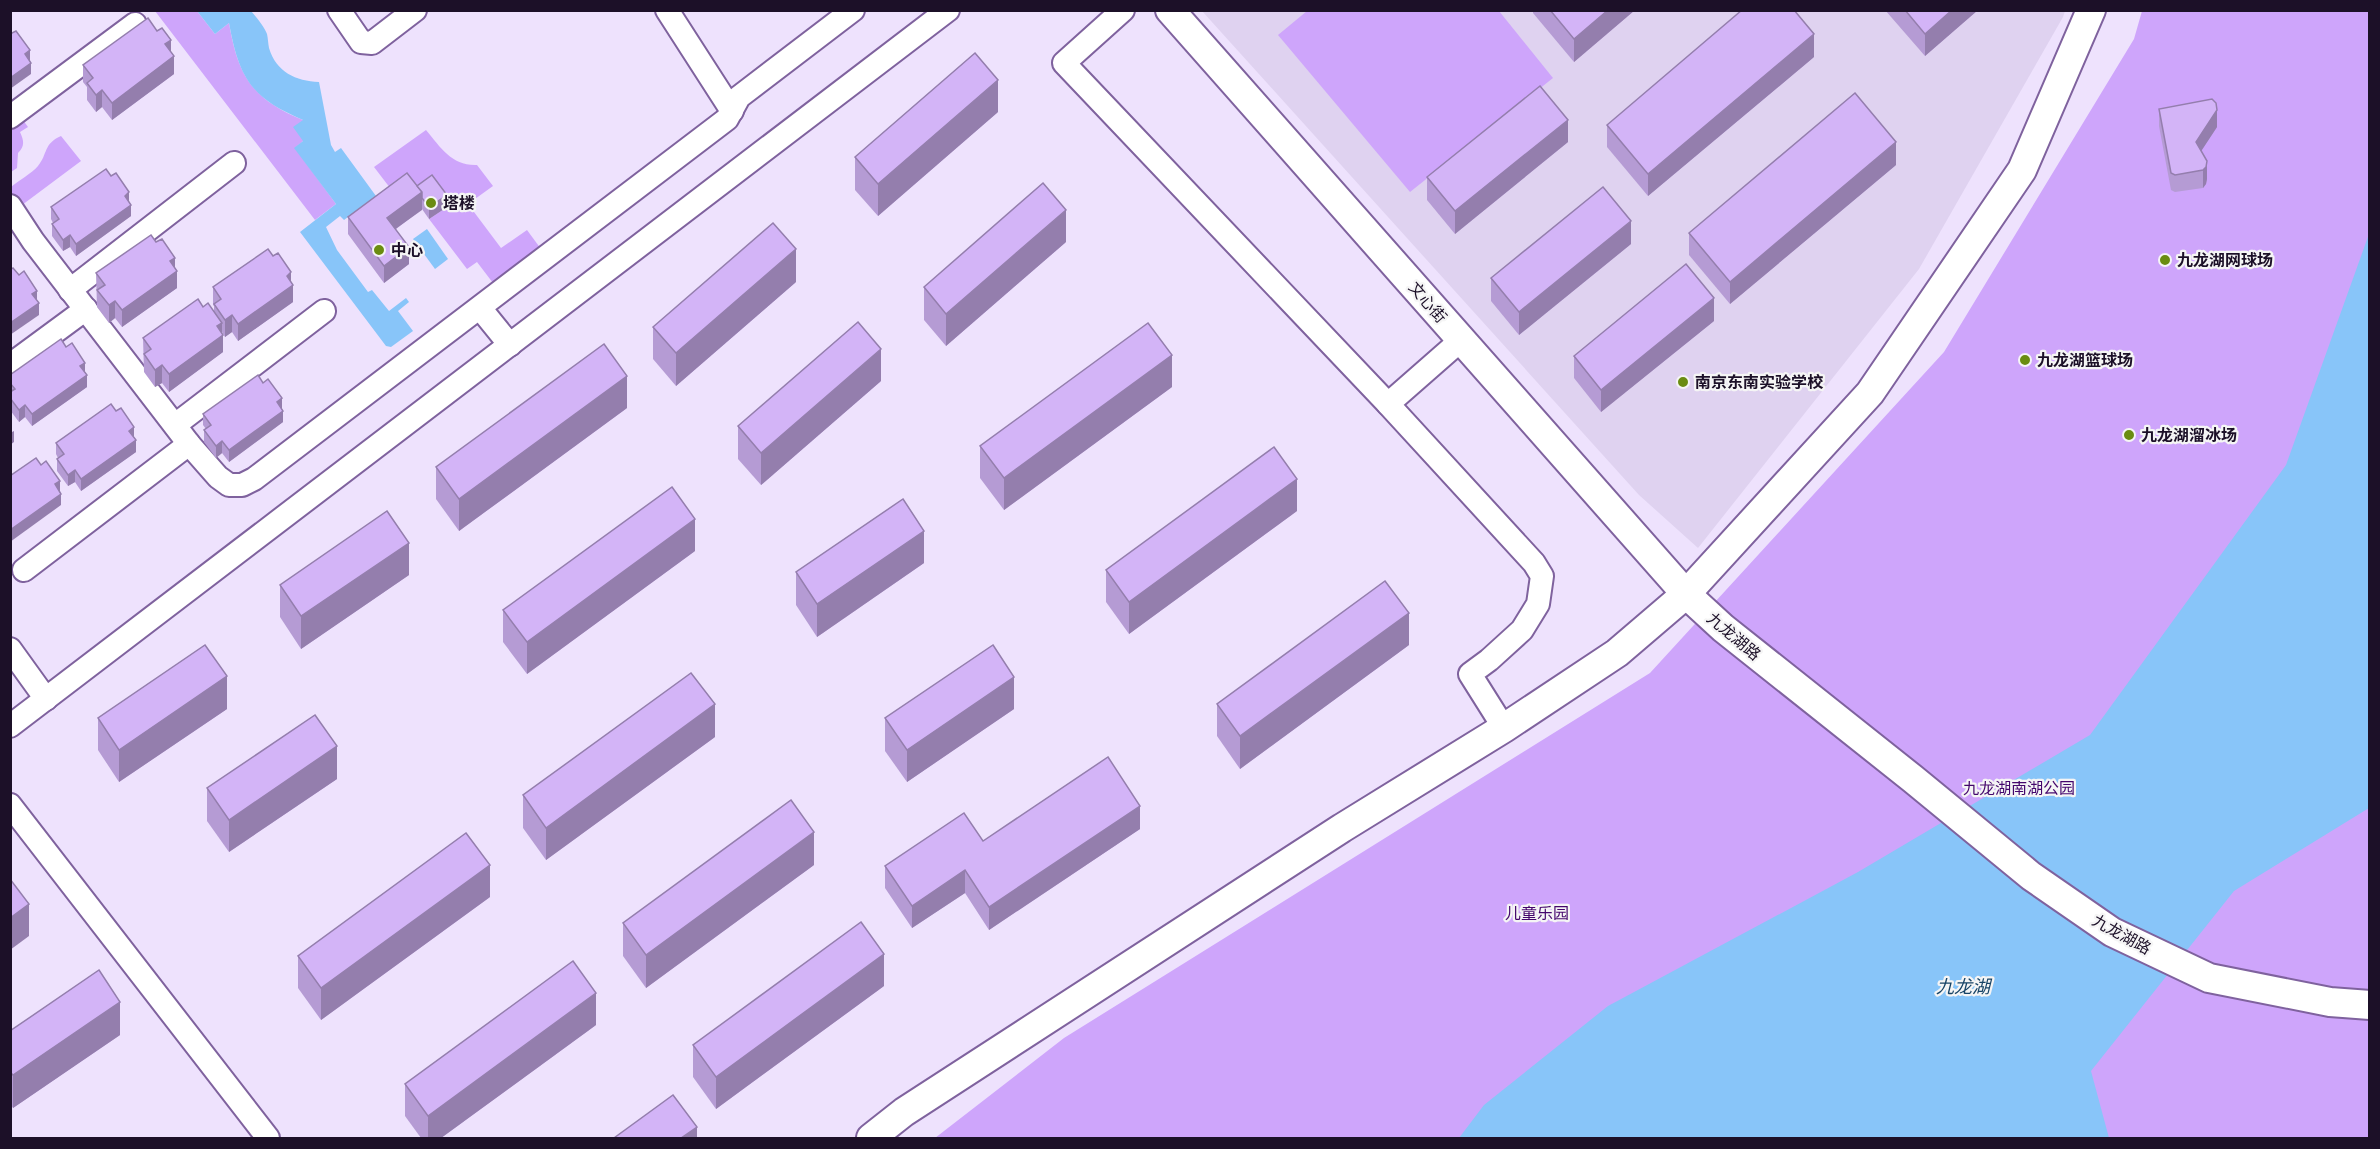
<svg xmlns="http://www.w3.org/2000/svg" width="2380" height="1149" font-family="'PT Sans','Noto Sans SC',sans-serif">
<style>
.built{fill:#dfd2f0}
.green{fill:#cea5fb}
.water{fill:#88c5f9}
.lines{fill:none;stroke-linecap:round;stroke-linejoin:round}
.minor-casing{stroke:#7f629e;stroke-width:26}
.tertiary-casing{stroke:#7f629e;stroke-width:32}
.minor{stroke:#fff;stroke-width:22}
.tertiary{stroke:#fff;stroke-width:28}
.wall{fill:#b59bd4}
.shaded-wall{fill:#947ead}
.building{fill:#d3b4f7;stroke:#947ead;stroke-width:1.5}
.poi-dot{fill:#6a8c11;stroke:#f5f5f5;stroke-width:2}
.labels{text-anchor:middle;dominant-baseline:central;stroke-width:4.5;stroke-linejoin:round;paint-order:stroke}
.poi-label{font-size:16px;font-weight:bold;fill:#1c1028;stroke:#f5f5f5;text-anchor:start}
.street-label{font-size:16px;fill:#1c1028;stroke:#f5f5f5}
.park-label{font-size:16px;fill:#44066c;stroke:#f5f5f5}
.water-label{font-size:18px;font-style:italic;fill:#164366;stroke:#f5f5f5}
</style>
<rect width="100%" height="100%" fill="#eee2fd"/>
<path class="built" d="M1202,11h863l-2,6 -144,252 -221,279 -59,-53z"/>
<g class="green">
<path d="M155,11h42l18,23 14,-11c9,53 23,76 74,97v21l-8,7 41,56 -21,16z"/>
<path d="M1307,11h192l54,67 -143,114 -132,-157z"/>
<path d="M2142,11h227v1127h-1434l129,-100 586,-365 294,-321 190,-313z"/>
<path d="M17,112l11,15 -8,5c4,9 5,14 -2,21l-1,15 -6,4v-55z"/>
<path d="M426,130c15,18 26,36 51,35l16,21 -25,18 33,44 26,-18 14,19 -48,34 -16,-21 -10,7 -38,-50 18,-12 -33,-7 -7,-9 -10,6 -23,-30z"/>
<path d="M61,136l20,25 -67,50 -3,-4v-20c8,-7 20,-13 27,-21 10,-12 5,-22 23,-30z"/>
</g>
<g class="water">
<path d="M197,11h54c5,6 13,15 16,23 1,4 1,9 2,14 7,24 27,33 50,34l12,63 4,7 6,-4 35,48 -32,24 -4,-4 -14,11 11,23 31,42 4,-2 17,21 17,-13 3,4 -11,9 15,20 -22,16 -5,-1 -86,-114 36,-28 -42,-56 9,-7 -10,-14 10,-7c-52,-22 -64,-42 -74,-97l-14,11z"/>
<path d="M427,229l21,30 -13,10 -22,-30z"/>
<path d="M2369,234v574l-135,83 -143,180 18,67h-650l25,-33 124,-99 250,-134 232,-137 196,-270z"/>
</g>
<g class="lines">
<defs>
<g id="minor">
<path d="M339,10l22,32 11,1 43,-33"/>
<path d="M667,10l65,101"/>
<path d="M1123,10l-59,53 324,341"/>
<path d="M10,117l125,-93"/>
<path d="M10,206l23,35 156,203 29,33 11,8h13l12,-6 473,-360 12,-22 114,-87"/>
<path d="M70,290l164,-127"/>
<path d="M480,308l30,37"/>
<path d="M1461,340l-73,64 146,159 8,13 -4,28 -16,26 -33,30 -19,14 34,54"/>
<path d="M10,365l76,-56"/>
<path d="M175,425l149,-114"/>
<path d="M24,570l165,-126"/>
<path d="M10,649l36,50"/>
<path d="M10,726l938,-716"/>
<path d="M10,805l258,333"/>
</g>
<g id="tertiary">
<path d="M1170,10l516,584 37,34 190,151 118,97 81,56 97,46 121,24 40,3"/>
<path d="M871,1138l33,-26 438,-284 162,-100 113,-75 69,-59 184,-201 152,-223 69,-160"/>
</g>
</defs>
<use href="#minor" class="minor-casing"/>
<use href="#tertiary" class="tertiary-casing"/>
<use href="#minor" class="minor"/>
<use href="#tertiary" class="tertiary"/>
</g>
<g class="wall">
<path d="M1533,10h102l-61,52 -41,-49z"/>
<path d="M1885,10h93l-53,46z"/>
<path d="M171,52l3,22 -62,46 -10,-13 -6,5 -9,-12v-13l-4,-5v-17z"/>
<path d="M1814,57l-166,139 -41,-49v-22z"/>
<path d="M2159,109l58,18 -16,24 6,28 -1,5 -3,4 -28,4 -4,-2 -12,-64z"/>
<path d="M998,112l-120,104 -23,-26v-33z"/>
<path d="M1568,142l-113,92 -28,-34v-23z"/>
<path d="M1896,165l-166,139 -41,-49v-22z"/>
<path d="M417,186l30,21 -18,12 -7,-10 -26,20 13,35 -25,19 -36,-49v-17z"/>
<path d="M129,203l2,13 -55,40 -6,-9 -7,4 -11,-15v-12l1,-1 -2,-4v-12z"/>
<path d="M1066,242l-120,104 -22,-26v-33z"/>
<path d="M1631,244l-112,91 -28,-34v-23z"/>
<path d="M175,268l2,20 -55,39 -7,-9 -6,5 -12,-16 -1,-34z"/>
<path d="M291,282l2,20 -55,39 -6,-9 -7,5 -3,-5 1,20 -54,40 -7,-9 -7,4 -11,-15 -1,-34 60,-31 11,4v-5l-1,-1v-18z"/>
<path d="M796,282l-120,104 -23,-27v-32z"/>
<path d="M1714,321l-113,91 -27,-34v-22z"/>
<path d="M85,373l2,14 -55,39 -7,-9 -6,5 -9,-12v-35z"/>
<path d="M881,381l-120,104 -23,-26v-33z"/>
<path d="M1172,387l-168,123 -24,-32v-32z"/>
<path d="M627,408l-168,123 -23,-32v-32z"/>
<path d="M282,409l1,13 -54,40 -7,-9 -6,5 -12,-16v-12l2,-1 -3,-4v-11z"/>
<path d="M134,438l2,14 -55,39 -6,-9 -7,4 -11,-15v-12l1,-1 -2,-4v-11z"/>
<path d="M1297,511l-168,123 -23,-32v-32z"/>
<path d="M695,551l-168,123 -24,-32v-32z"/>
<path d="M924,563l-107,74 -21,-32v-33z"/>
<path d="M409,575l-108,74 -21,-32v-32z"/>
<path d="M1409,645l-169,124 -23,-33v-32z"/>
<path d="M227,709l-108,73 -21,-32v-32z"/>
<path d="M1014,709l-107,73 -22,-31v-33z"/>
<path d="M715,737l-169,123 -23,-32v-33z"/>
<path d="M337,779l-108,73 -22,-31v-33z"/>
<path d="M1140,829l-151,101 -24,-37 -53,35 -27,-40v-22l98,-25z"/>
<path d="M814,865l-168,123 -23,-32v-33z"/>
<path d="M490,897l-169,123 -23,-32v-32z"/>
<path d="M884,986l-168,123 -23,-32v-32z"/>
<path d="M596,1025l-155,113h-20l-16,-22v-32z"/>
<path d="M10,1031l110,4 -107,73 -3,-4z"/>
</g>
<g class="shaded-wall">
<path d="M1608,10h27l-61,52v-23z"/>
<path d="M1952,10h26l-53,46v-22z"/>
<path d="M1814,34v23l-166,139v-22z"/>
<path d="M171,40v18l-6,-14z"/>
<path d="M30,50v12l-5,-8z"/>
<path d="M174,56v18l-62,46v-17z"/>
<path d="M31,63v11l-21,15v-11z"/>
<path d="M998,80v32l-120,104v-32z"/>
<path d="M102,90v17l-6,5v-17z"/>
<path d="M2217,110v17l-21,32v-17z"/>
<path d="M1568,120v22l-113,92v-23z"/>
<path d="M1896,142v23l-166,139v-22z"/>
<path d="M2207,161v18l-1,5 -3,4v-18z"/>
<path d="M129,192v12l-4,-8z"/>
<path d="M422,192v18l-35,25v-17z"/>
<path d="M447,195v12l-18,12v-12z"/>
<path d="M131,205v11l-55,40v-12z"/>
<path d="M1066,210v32l-120,104v-32z"/>
<path d="M1631,221v23l-112,91v-23z"/>
<path d="M70,235v12l-7,4v-11z"/>
<path d="M409,247v17l-25,19v-17z"/>
<path d="M796,249v33l-120,104v-33z"/>
<path d="M175,258v14l2,-1v17l-55,39v-17l48,-49z"/>
<path d="M291,272v14l2,-1v17l-55,39v-17l49,-48z"/>
<path d="M37,291v12l-5,-9z"/>
<path d="M1714,298v23l-113,91v-22z"/>
<path d="M115,301v17l-6,5v-18z"/>
<path d="M39,303v12l-29,20v-12z"/>
<path d="M232,315v17l-7,5v-17z"/>
<path d="M222,323v13l1,-1v17l-54,40v-18l48,-48z"/>
<path d="M881,349v32l-120,104v-32z"/>
<path d="M1172,355v32l-168,123v-32z"/>
<path d="M85,363v11l-5,-8z"/>
<path d="M162,365v18l-7,4v-17z"/>
<path d="M87,375v12l-55,39v-12z"/>
<path d="M627,376v32l-168,123v-32z"/>
<path d="M282,398v12l-5,-8z"/>
<path d="M25,405v12l-6,5v-12z"/>
<path d="M283,411v11l-54,40v-12z"/>
<path d="M12,418v12l-2,1v-12z"/>
<path d="M134,427v12l-5,-8z"/>
<path d="M14,431v11l-4,3v-12z"/>
<path d="M136,440v12l-55,39v-12z"/>
<path d="M222,441v12l-6,5v-12z"/>
<path d="M75,470v12l-7,4v-11z"/>
<path d="M1297,479v32l-168,123v-32z"/>
<path d="M60,481v12l-5,-9z"/>
<path d="M61,494v11l-51,37v-12z"/>
<path d="M695,519v32l-168,123v-32z"/>
<path d="M924,531v32l-107,74v-33z"/>
<path d="M409,543v32l-108,74v-33z"/>
<path d="M1409,613v32l-169,124v-33z"/>
<path d="M227,676v33l-108,73v-32z"/>
<path d="M1014,677v32l-107,73v-32z"/>
<path d="M715,704v33l-169,123v-32z"/>
<path d="M337,746v33l-108,73v-32z"/>
<path d="M1140,806v23l-151,101v-23z"/>
<path d="M814,832v33l-168,123v-33z"/>
<path d="M490,865v32l-169,123v-32z"/>
<path d="M965,870v23l-53,35v-22z"/>
<path d="M29,904v32l-19,14v-32z"/>
<path d="M884,954v32l-168,123v-32z"/>
<path d="M596,993v32l-155,113h-13v-22z"/>
<path d="M120,1002v33l-107,73v-33z"/>
<path d="M697,1127v11h-16z"/>
</g>
<g class="building">
<path d="M1550,10h58l-34,29z"/>
<path d="M1742,10h52l20,24 -166,140 -41,-49z"/>
<path d="M1905,10h47l-27,24z"/>
<path d="M148,18l9,13 5,-3 9,12 -6,4 9,12 -62,47 -10,-13 -6,5 -9,-12 6,-5 -10,-13z"/>
<path d="M16,31l14,19 -5,4 6,9 -21,15v-44z"/>
<path d="M975,53l23,27 -120,104 -23,-27z"/>
<path d="M1540,86l28,34 -113,91 -28,-34z"/>
<path d="M1855,93l41,49 -166,140 -41,-49z"/>
<path d="M2212,99l4,4 1,7 -21,32 11,19 -1,6 -3,3 -28,5 -4,-2 -12,-64z"/>
<path d="M106,169l5,7 5,-3 13,19 -4,4 6,9 -55,39 -6,-9 -7,5 -11,-16 7,-5 -8,-12z"/>
<path d="M407,173l15,19 -35,26 22,29 -25,19 -36,-49z"/>
<path d="M432,175l15,20 -18,12 -7,-9v-6l-5,-6z"/>
<path d="M1043,183l23,27 -120,104 -22,-27z"/>
<path d="M1603,187l28,34 -112,91 -28,-34z"/>
<path d="M773,223l23,26 -120,104 -23,-26z"/>
<path d="M151,235l5,7 6,-3 13,19 -5,3 7,10 -55,39 -7,-9 -6,4 -12,-15 8,-5 -9,-12z"/>
<path d="M268,249l5,7 5,-3 13,19 -4,4 6,9 -55,39 -6,-9 -7,5 -11,-16 7,-5 -8,-12z"/>
<path d="M1686,264l28,34 -113,92 -27,-34z"/>
<path d="M13,268l6,7 5,-4 13,20 -5,3 7,9 -29,20v-53z"/>
<path d="M198,299l5,8 5,-4 14,20 -5,3 6,9 -54,39 -7,-9 -7,5 -11,-16 7,-5 -8,-11z"/>
<path d="M858,322l23,27 -120,104 -23,-27z"/>
<path d="M1148,323l24,32 -168,123 -24,-32z"/>
<path d="M61,339l5,8 6,-4 13,20 -5,3 7,9 -55,39 -7,-9 -6,5 -9,-12v-6l5,-3 -5,-6v-8z"/>
<path d="M604,344l23,32 -168,123 -23,-32z"/>
<path d="M258,375l5,8 5,-4 14,19 -5,4 6,9 -54,39 -7,-9 -6,5 -12,-16 7,-5 -8,-11z"/>
<path d="M111,404l5,7 5,-3 13,19 -5,4 7,9 -55,39 -6,-9 -7,5 -11,-16 7,-5 -8,-11z"/>
<path d="M1274,447l23,32 -168,123 -23,-32z"/>
<path d="M36,458l5,7 5,-4 14,20 -5,3 6,10 -51,36v-54z"/>
<path d="M672,487l23,32 -168,123 -24,-32z"/>
<path d="M903,499l21,32 -107,73 -21,-32z"/>
<path d="M387,511l22,32 -108,73 -21,-31z"/>
<path d="M1385,581l24,32 -169,123 -23,-32z"/>
<path d="M205,645l22,31 -108,74 -21,-32z"/>
<path d="M993,645l21,32 -107,73 -22,-32z"/>
<path d="M691,673l24,31 -169,124 -23,-33z"/>
<path d="M315,715l22,31 -108,74 -22,-32z"/>
<path d="M1108,757l32,49 -151,101 -24,-37 -53,36 -27,-40 79,-53 19,28z"/>
<path d="M791,800l23,32 -168,123 -23,-32z"/>
<path d="M466,833l24,32 -169,123 -23,-32z"/>
<path d="M10,879l19,25 -19,14z"/>
<path d="M861,922l23,32 -168,123 -23,-32z"/>
<path d="M573,961l23,32 -168,123 -23,-32z"/>
<path d="M99,970l21,32 -107,73 -3,-3v-41z"/>
<path d="M673,1095l24,32 -16,11h-67z"/>
</g>
<g class="poi-dot">
<circle cx="431" cy="203" r="6"/>
<circle cx="379" cy="250" r="6"/>
<circle cx="2165" cy="260" r="6"/>
<circle cx="2025" cy="360" r="6"/>
<circle cx="1683" cy="382" r="6"/>
<circle cx="2129" cy="435" r="6"/>
</g>
<g class="labels">
<g class="poi-label">
<text x="443" y="203">塔楼</text>
<text x="391" y="250">中心</text>
<text x="2177" y="260">九龙湖网球场</text>
<text x="2037" y="360">九龙湖篮球场</text>
<text x="1695" y="382">南京东南实验学校</text>
<text x="2141" y="435">九龙湖溜冰场</text>
</g>
<g class="street-label">
<text transform="translate(1428 302) rotate(49)">文心街</text>
<text transform="translate(1734 636) rotate(40)">九龙湖路</text>
<text transform="translate(2122 934) rotate(29)">九龙湖路</text>
</g>
<g class="park-label">
<text x="2019" y="788">九龙湖南湖公园</text>
<text x="1537" y="913">儿童乐园</text>
</g>
<g class="water-label">
<text x="1963" y="986">九龙湖</text>
</g>
</g>
<rect width="2380" height="1149" fill="none" stroke="#1c1028" stroke-width="24"/>
</svg>
